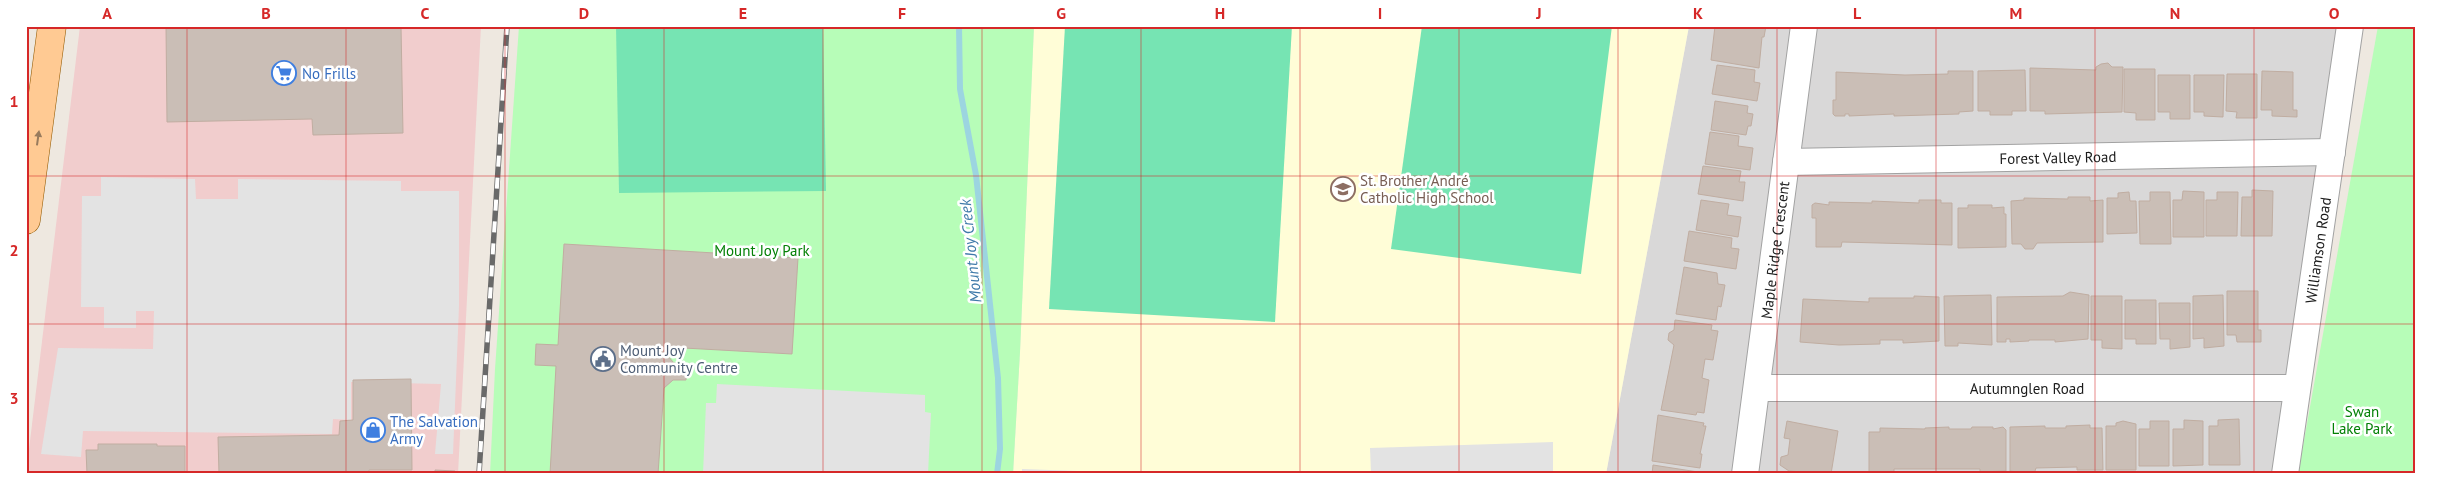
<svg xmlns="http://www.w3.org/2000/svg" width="2441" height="500" font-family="'PT Sans',sans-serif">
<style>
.residential{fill:#d9d8d8}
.commercial{fill:#f1cdcd}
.education{fill:#fffdd7}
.park{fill:#b7fdb8}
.pitch{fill:#76e4b3}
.parking{fill:#e3e3e3}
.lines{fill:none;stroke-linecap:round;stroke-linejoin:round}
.stream{stroke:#9cd5e0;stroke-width:6}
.building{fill:#cabeb6;stroke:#c0ada1}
.minor-casing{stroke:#a2a2a2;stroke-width:28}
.major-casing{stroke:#925900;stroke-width:29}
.minor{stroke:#fff;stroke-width:26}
.major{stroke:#ffca93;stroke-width:28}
.rail-casing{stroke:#696969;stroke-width:5.5}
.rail{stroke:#fff;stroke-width:4;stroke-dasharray:11;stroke-linecap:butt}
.oneway{fill:#987b5d}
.grid{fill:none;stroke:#d62828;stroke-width:1;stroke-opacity:0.55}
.labels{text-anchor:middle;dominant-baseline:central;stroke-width:5;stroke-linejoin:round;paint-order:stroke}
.shop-label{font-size:15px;fill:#366cbe;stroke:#fff;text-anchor:start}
.street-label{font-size:15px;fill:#1b1b1b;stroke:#fff}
.education-label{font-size:15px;fill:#785e54;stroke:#fff;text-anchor:start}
.park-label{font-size:15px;fill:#038005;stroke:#fff}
.service-label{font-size:15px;fill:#4e5e75;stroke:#fff;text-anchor:start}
.water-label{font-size:16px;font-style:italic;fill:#3f7aa9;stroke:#fff}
.neatline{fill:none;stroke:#d62828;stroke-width:2}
.grid-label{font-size:16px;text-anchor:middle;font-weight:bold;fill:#d62828}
</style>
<rect width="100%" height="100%" fill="#eee8e0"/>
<path class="residential" d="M1689,26h658l-71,448h-670z"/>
<path class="commercial" d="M80,26h401l-23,448h-432z"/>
<path class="education" d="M1034,26h655l-83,448h-593l7,-122z"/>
<g class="park">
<path d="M519,26h515l-14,326 -7,122h-523l5,-105z"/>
<path d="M2378,26h37v448h-117z"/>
</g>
<g class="pitch">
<path d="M616,26h207l3,165 -207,2z"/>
<path d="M1065,26h227l-17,296 -226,-13z"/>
<path d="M1422,26h190l-31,248 -190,-25z"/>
</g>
<g class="parking">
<path d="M101,177l94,2 1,20h42v-20l163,2v10h58v115l-6,148h-18l6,-70 -90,-2v38l-18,-1 -1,15 -249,-3 -2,26 -40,-3 17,-106 95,1 1,-38h-18v17h-32v-21h-23l1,-111h19z"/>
<path d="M717,384l208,11v17l6,1 -3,61h-225l3,-71h10z"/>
<path d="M1553,442v32h-182l-1,-26z"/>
<path d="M1022,469l56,2v3h-56z"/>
</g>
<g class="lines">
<path class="stream" d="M959,26l1,63 16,86 22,203 2,71 -3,25"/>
</g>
<g class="building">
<path d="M166,26h235l2,107 -90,2 -1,-16 -145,3z"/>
<path d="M1715,26h51l-2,11h-2l-3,31 -48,-8z"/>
<path d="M2108,63l4,4h11l-1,45 -77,2v-3h-15v-43l66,2v-3l5,-3z"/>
<path d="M1717,65l38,5 -1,12 6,1 -3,18 -45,-7z"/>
<path d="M2124,69h31v51h-19v-7l-12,-1z"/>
<path d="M2025,70l1,41h-14v4h-22v-4h-12v-40z"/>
<path d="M1948,71h25v40l-14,1v2l-65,2v-2l-45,2v-2h-4v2h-10l-2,-2v-14h3v-28l69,3 43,-1z"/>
<path d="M2262,71l31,1v38h4v7l-25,-1v-6h-11z"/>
<path d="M2227,74h30v44h-21l1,-6 -11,-1z"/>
<path d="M2158,75h32v44h-20v-7h-12z"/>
<path d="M2194,75h30l-1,42 -19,-1v-4h-10z"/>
<path d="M1715,101l33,5 -1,7 6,1 -2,12h-3l-2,9 -35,-5z"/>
<path d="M1710,132l29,4 -1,10 15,2 -3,22 -45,-6z"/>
<path d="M1703,166l38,5 -2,11h6l-2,19 -45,-7z"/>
<path d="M2252,190l21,1 -1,45h-31l1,-39h10z"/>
<path d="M2183,191l21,1v45h-31v-37h9z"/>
<path d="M2129,192l1,9h6l1,32 -30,1v-36h11v-5z"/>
<path d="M2150,192h20l1,52h-31l-1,-43h11z"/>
<path d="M2217,192h21l-1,44h-31v-36h11z"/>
<path d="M2068,197h22v4l13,-1v42l-66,1 -4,6h-8l-4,-5h-9l-1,-43 13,-1v-2l44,1z"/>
<path d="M1701,200l28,4 -2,11 14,2 -3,20 -42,-7z"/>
<path d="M1919,200h22v3h11v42l-110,-3 -1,5h-25v-29h-4v-13l3,-2 14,2v-3l43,1v-2l47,2z"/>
<path d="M1968,205h24v3l12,-1v7h2v33l-48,1v-40h10z"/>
<path d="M1689,231l43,7 -1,10 8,1 -3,20 -52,-8z"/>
<path d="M564,244l234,14 -6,96 -126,-7v7l8,9 13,1 -1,16h-13l-9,8 -6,86h-108l6,-108 -21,-1 1,-21 22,1z"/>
<path d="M1684,267l33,6 1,11 7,1 -4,22 -3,-1 -2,14 -40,-6z"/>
<path d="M2227,291h31v39h3v12h-24l-1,-7h-9z"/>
<path d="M2070,292l19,3 -1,44 -33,3v-2h-26v1l-19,1v-3h-4v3h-9v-45l66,-1z"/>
<path d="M1991,295l1,50 -34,-2v3h-13l-1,-50z"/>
<path d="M2223,295l1,51 -20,2v-10l-11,1v-43z"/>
<path d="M1914,296l25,1v44l-36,2v-3h-23v4l-41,1 -39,-3 3,-43 66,3v-4h45z"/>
<path d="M2091,296h31v53l-20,-1v-8h-11z"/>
<path d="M2125,300h31v44h-20v-5h-11z"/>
<path d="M2159,303h31v44l-20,2v-10h-10z"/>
<path d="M1675,320l37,5 -1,5 7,1 -5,29 -8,-1 -3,19 7,2 -5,33 -7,-1 -1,3 -35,-5 13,-65 -6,-5 1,-7 5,-3z"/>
<path d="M411,379l1,91h-43v4h-150l-1,-37 121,-2 1,-14 13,-1v-40z"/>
<path d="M1658,415l46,8 -1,3h3l-6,28h2l-2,14 -48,-7z"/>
<path d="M2239,419l1,46h-31v-39h9v-6z"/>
<path d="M2184,420l19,1v44l-30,1v-37h11z"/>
<path d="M1787,421l51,10 -7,43 -42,-3 -9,-6 1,-8 7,-2 2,-16 -6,-1z"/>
<path d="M2123,421l13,3v46h-30v-44h10v-3z"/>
<path d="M2150,421h19v45h-30v-37h11z"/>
<path d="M2090,425v3h12l1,42h-26v-3l-41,1 -2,6 -24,-3v-44l35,-1v2h21v-2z"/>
<path d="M1949,427v2h22l1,-2h21v2l10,-2 3,3v41l-26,1v-3h-86v4h-25v-41h11v-4l45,1v-1z"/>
<path d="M98,444h59v2h28v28h-98l-1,-24h12z"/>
<path d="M1653,465l45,7v2h-46z"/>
<path d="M435,470l20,1v3h-20z"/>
</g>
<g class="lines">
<defs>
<g id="minor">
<path id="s1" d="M1786,162l546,-10"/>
<path id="s2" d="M1757,388h540"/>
<path id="s3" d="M1745,474l59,-448"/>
<path id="s4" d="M2285,474l65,-448"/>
</g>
<path id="major" d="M26,220l26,-194"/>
</defs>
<use href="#minor" class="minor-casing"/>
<use href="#major" class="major-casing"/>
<use href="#minor" class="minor"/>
<use href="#major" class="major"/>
<defs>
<path id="rail" d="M479,474l28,-448"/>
</defs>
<use href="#rail" class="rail-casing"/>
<use href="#rail" class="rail"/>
</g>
<defs><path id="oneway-solid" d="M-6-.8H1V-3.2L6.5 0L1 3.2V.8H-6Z" transform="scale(1.25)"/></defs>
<use class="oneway" href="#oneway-solid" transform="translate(38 138) rotate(-82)"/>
<path class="grid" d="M187,26v448M346,26v448M505,26v448M664,26v448M823,26v448M982,26v448M1141,26v448M1300,26v448M1459,26v448M1618,26v448M1777,26v448M1936,26v448M2095,26v448M2254,26v448M26,176h2389M26,324h2389"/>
<defs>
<symbol id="supermarket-ring" viewBox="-11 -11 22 22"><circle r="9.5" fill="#fff" stroke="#3f7fe0" stroke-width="1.5"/><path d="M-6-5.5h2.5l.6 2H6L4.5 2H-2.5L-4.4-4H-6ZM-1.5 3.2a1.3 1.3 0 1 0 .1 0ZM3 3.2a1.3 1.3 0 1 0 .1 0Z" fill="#3f7fe0"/></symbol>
<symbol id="school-ring" viewBox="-11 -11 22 22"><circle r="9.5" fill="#fff" stroke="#8d6e63" stroke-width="1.5"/><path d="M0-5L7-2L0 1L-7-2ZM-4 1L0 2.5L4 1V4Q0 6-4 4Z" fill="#8d6e63"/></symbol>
<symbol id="civic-ring" viewBox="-11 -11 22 22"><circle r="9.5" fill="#fff" stroke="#5c6f8a" stroke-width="1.5"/><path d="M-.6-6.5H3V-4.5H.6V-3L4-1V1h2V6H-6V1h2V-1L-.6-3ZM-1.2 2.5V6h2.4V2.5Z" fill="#5c6f8a"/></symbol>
<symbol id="shop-ring" viewBox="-11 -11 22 22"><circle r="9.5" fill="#fff" stroke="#3f7fe0" stroke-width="1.5"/><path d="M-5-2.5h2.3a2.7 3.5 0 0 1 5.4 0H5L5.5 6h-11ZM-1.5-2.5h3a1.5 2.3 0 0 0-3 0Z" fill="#3f7fe0"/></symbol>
</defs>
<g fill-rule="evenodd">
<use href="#supermarket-ring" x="270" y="59" width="28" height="28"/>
<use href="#school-ring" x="1329" y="175" width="28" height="28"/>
<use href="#civic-ring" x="589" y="345" width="28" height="28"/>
<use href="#shop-ring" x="359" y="416" width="28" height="28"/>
</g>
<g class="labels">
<g class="shop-label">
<text x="302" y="73">No Frills</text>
<text x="390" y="421">The Salvation<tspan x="390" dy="17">Army</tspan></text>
</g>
<g class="street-label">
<text stroke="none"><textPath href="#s1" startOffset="272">Forest Valley Road</textPath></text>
<text stroke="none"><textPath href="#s3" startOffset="226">Maple Ridge Crescent</textPath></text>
<text stroke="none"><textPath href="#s4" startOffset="226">Williamson Road</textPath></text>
<text stroke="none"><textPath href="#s2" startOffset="270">Autumnglen Road</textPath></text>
</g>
<g class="education-label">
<text x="1360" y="180">St. Brother André<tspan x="1360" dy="17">Catholic High School</tspan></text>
</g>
<g class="park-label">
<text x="762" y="250">Mount Joy Park</text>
<text x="2362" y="411">Swan<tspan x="2362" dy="17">Lake Park</tspan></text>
</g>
<g class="service-label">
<text x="620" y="350">Mount Joy<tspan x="620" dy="17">Community Centre</tspan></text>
</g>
<g class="water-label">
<text transform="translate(970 251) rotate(-96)">Mount Joy Creek</text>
</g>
</g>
<rect width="2441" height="500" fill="none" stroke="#ffffff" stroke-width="55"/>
<rect x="28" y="28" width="2386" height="444" class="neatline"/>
<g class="grid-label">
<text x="107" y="19">A</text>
<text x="266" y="19">B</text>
<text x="425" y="19">C</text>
<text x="584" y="19">D</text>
<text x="743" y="19">E</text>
<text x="902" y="19">F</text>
<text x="1061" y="19">G</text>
<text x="1220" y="19">H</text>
<text x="1380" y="19">I</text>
<text x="1539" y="19">J</text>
<text x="1698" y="19">K</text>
<text x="1857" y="19">L</text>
<text x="2016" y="19">M</text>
<text x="2175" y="19">N</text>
<text x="2334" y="19">O</text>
<text x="14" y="107">1</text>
<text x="14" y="256">2</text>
<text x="14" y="404">3</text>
</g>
</svg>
